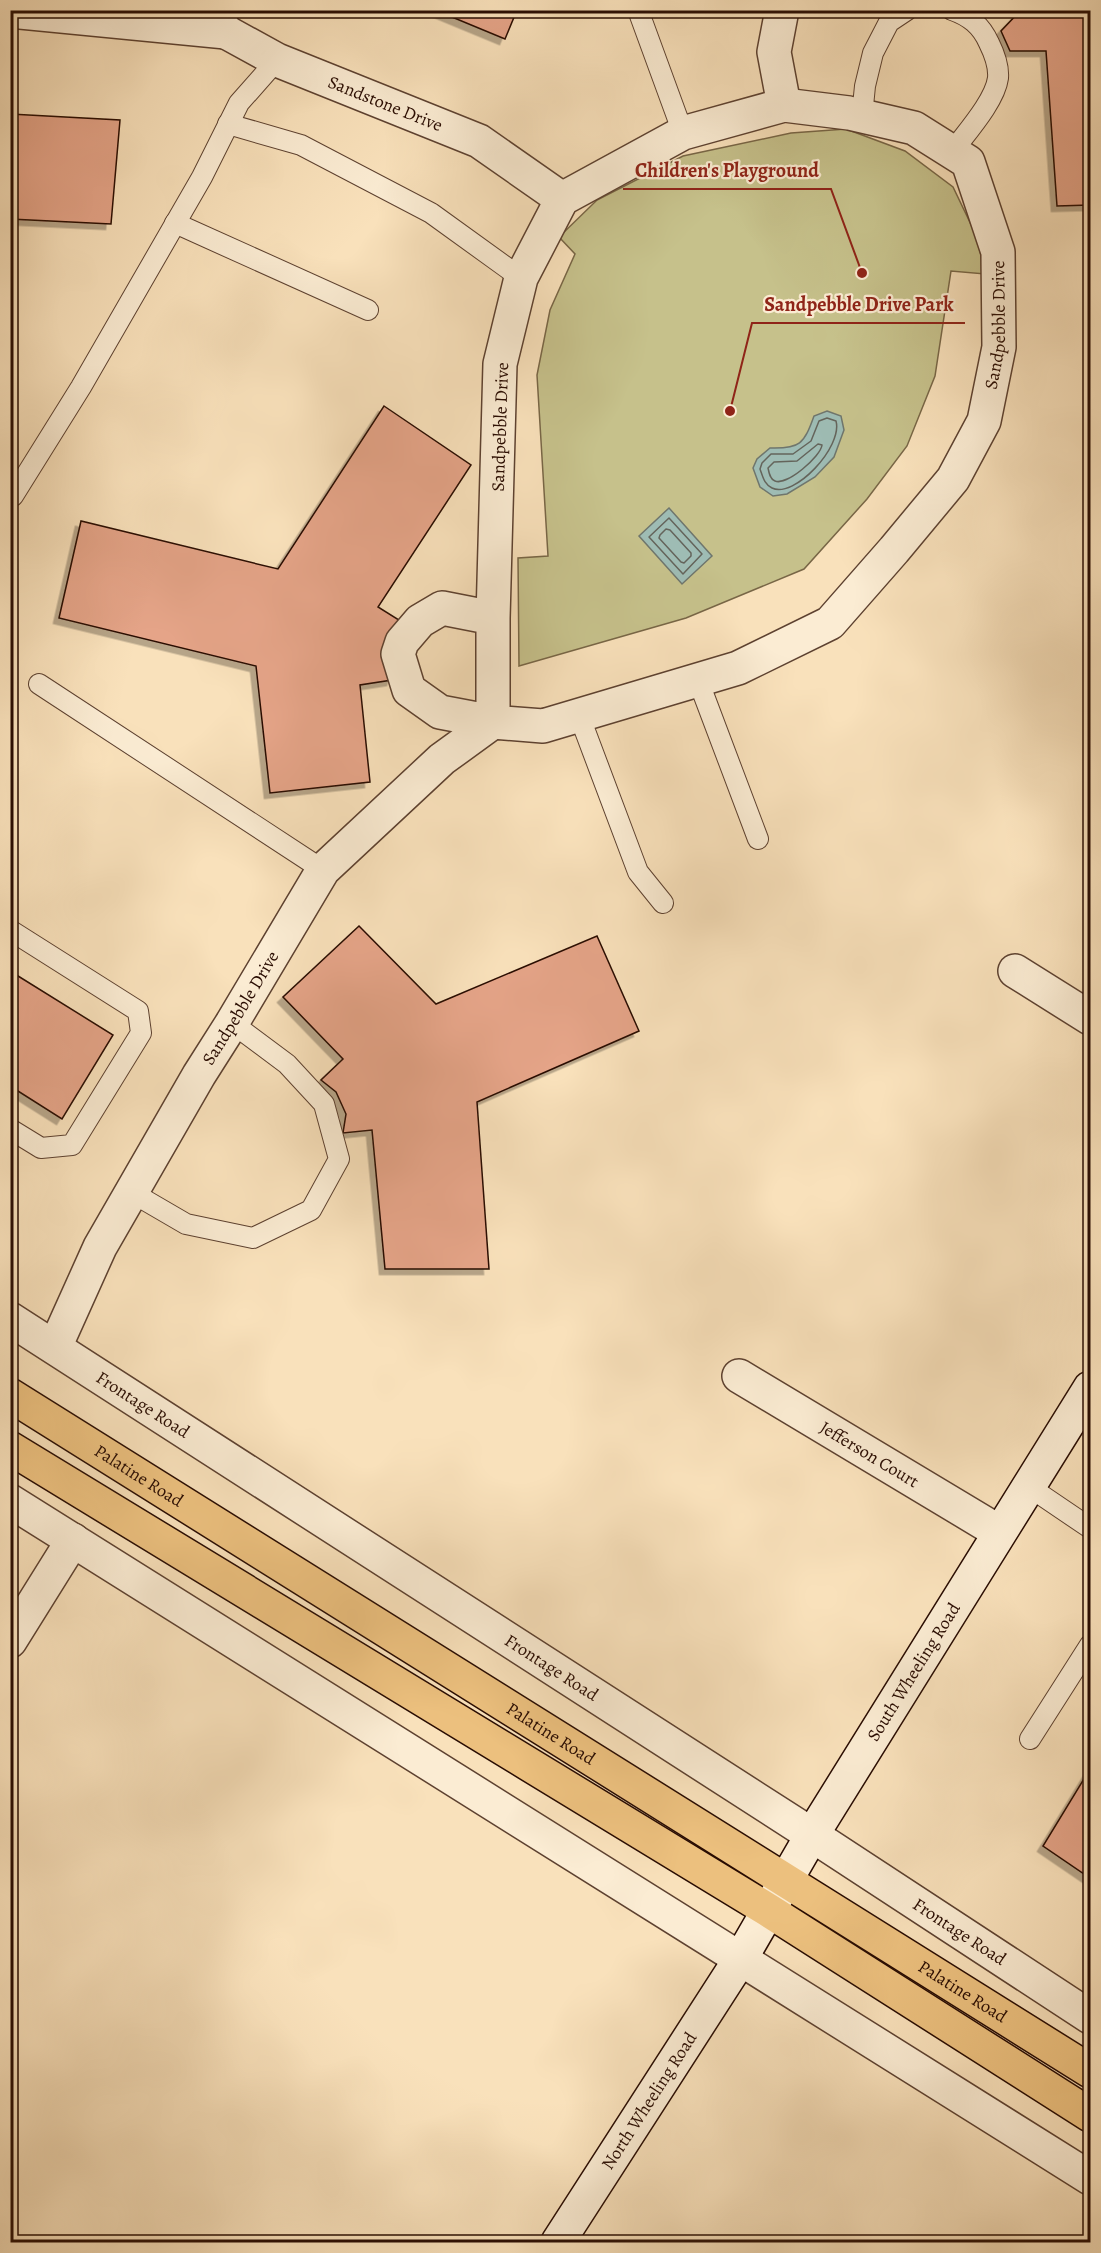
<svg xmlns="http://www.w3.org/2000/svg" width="1101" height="2253" font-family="Alegreya,serif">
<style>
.green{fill:#c6c18b;stroke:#786646;stroke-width:1.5}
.water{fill:#9ebcb4;stroke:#6f766d;stroke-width:1.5}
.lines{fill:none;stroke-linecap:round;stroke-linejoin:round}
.shore{stroke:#64645b;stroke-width:1.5}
.building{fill:#e5a488;stroke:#290c02;stroke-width:1.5;filter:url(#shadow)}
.service-casing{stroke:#5d4130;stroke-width:22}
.minor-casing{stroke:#5d4130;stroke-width:36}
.tertiary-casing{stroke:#5d4130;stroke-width:36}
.secondary-casing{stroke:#290c02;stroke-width:36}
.trunk-casing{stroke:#290c02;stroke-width:36}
.service{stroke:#fbecd3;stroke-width:20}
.minor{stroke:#fbecd3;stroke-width:33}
.tertiary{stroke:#fbecd3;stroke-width:33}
.secondary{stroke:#fbecd3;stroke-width:33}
.trunk{stroke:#ecc07e;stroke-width:33}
.labels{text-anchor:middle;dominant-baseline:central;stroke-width:4.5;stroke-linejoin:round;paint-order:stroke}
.street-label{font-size:18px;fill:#290c02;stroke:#fbecd3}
.leader{fill:none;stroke:#8f2418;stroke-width:2}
.callout-dot{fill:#8f2418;stroke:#fbecd3;stroke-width:2}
.callout-label{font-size:20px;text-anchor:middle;font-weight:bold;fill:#8f2418;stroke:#fbecd3;stroke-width:4.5;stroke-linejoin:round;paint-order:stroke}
</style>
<defs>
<filter id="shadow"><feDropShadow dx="-5.5" dy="5.5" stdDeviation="0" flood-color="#0004"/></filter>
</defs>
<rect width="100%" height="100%" fill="#f9e1bb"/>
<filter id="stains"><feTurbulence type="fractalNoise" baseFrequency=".00333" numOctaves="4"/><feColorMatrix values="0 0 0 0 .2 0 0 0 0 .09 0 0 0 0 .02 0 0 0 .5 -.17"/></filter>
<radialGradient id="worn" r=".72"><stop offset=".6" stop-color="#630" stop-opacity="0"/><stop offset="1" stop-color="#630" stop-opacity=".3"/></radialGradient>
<path class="green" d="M846,129l59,22 48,36 24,50 8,37 -34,-3 -16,105 -28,70 -40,53 -63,70 -118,49 -167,48 -1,-108 30,-2 -11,-181 13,-65 25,-56 -16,-17 38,-37 86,-44 108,-23z"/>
<g class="water">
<path d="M827,411l14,5 3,14 -10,27 -19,20 -28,17 -14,2 -13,-9 -7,-19 4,-9 13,-11c30,1 34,-4 44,-32z"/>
<path d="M669,508l43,48 -30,28 -43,-48z"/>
</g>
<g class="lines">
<g class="shore">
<path d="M827,418l9,3c7,26 -42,78 -64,67 -8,-4 -9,-11 -12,-19l2,-6 9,-9h22l18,-13 8,-20z"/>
<path d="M818,444l4,1c-1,11 -35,41 -47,36 -5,-2 -6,-8 -7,-13l6,-6 23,-1z"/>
<path d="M669,518l33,36 -19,20 -34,-37z"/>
<path d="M666,529l4,1 21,23v3l-7,7 -3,-1 -22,-24 1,-3z"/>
</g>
</g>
<g class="building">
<path d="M435,10h82l-12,29z"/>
<path d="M1021,10h69v195l-33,1 -11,-155h-36l-9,-20z"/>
<path d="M10,114l110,6 -9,104 -101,-5z"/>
<path d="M384,406l87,59 -93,142 29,18 -15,55 -32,5 10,97 -100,11 -14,-127 -197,-48 22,-97 197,48z"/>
<path d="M359,926l77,78 161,-68 42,95 -162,71 12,167h-104l-13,-139 -29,3 3,-19 -10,-22 -15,-12 22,-21 -60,-62z"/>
<path d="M10,971l103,64 -51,84 -52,-33z"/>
<path d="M1090,1769v109l-47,-32z"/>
</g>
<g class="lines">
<defs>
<g id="service">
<path d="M638,10l45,123"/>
<path d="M862,116l3,-30 8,-33 16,-31 18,-12"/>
<path d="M228,124l73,21 130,68 90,65"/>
<path d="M952,152c14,-19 43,-51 46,-74 1,-12 -4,-25 -9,-35 -8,-18 -20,-27 -37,-33"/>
<path d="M175,223l193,87"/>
<path d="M13,496l68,-109 121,-210 37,-74 38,-43"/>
<path d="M698,680l60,159"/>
<path d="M39,684l284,186"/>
<path d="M579,715l59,157 25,31"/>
<path d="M10,930l128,81 3,22 -69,112 -31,3 -31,-19"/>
<path d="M131,1192l55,32 67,14 58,-28 28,-51 -15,-55 -37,-40 -55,-41"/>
<path d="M1028,1486l62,42"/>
<path d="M1030,1739l60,-94"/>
</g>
<g id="minor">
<path id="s1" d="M212,10l14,22 51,28 202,81 83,58"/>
<path d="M782,10l-8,42 10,53"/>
<path d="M10,11l216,21"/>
<path d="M1015,971l75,47"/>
<path id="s2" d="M55,1347l45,-100 99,-172 33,-52 91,-153 119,-111 51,-37 50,4 195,-58 92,-45 64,-73 59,-71 31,-58 15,-74 -1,-95 -30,-90 -54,-34 -65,-15 -65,-8 -101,28 -121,66 -41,79 -21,86 -7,254v104l-53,-10 -31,-22 -11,-36 4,-12 18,-21 22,-13 51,10"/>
<path id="s3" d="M739,1376l260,156"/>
<path d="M10,1641l63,-101"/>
</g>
<g id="tertiary">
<path id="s4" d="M10,1319l802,516 278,182"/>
<path d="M10,1501l1080,677"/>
</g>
<g id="secondary">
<path id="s5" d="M558,2242l183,-284 71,-123 278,-447"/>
</g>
<g id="trunk">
<path id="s6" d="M10,1395l1080,676"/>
<path d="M10,1448l758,462 322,205"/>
</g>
</defs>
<use href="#service" class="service-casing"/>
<use href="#minor" class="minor-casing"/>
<use href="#tertiary" class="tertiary-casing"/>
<use href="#secondary" class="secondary-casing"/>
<use href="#trunk" class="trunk-casing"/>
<use href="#service" class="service"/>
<use href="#minor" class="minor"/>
<use href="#tertiary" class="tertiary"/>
<use href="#secondary" class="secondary"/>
<use href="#trunk" class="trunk"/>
</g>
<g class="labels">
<g class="street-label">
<text stroke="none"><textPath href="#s1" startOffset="201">Sandstone Drive</textPath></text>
<text stroke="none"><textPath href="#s2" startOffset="1482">Sandpebble Drive</textPath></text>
<text transform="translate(500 427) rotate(-88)">Sandpebble Drive</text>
<text stroke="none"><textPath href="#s2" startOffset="387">Sandpebble Drive</textPath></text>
<text stroke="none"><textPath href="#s4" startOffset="158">Frontage Road</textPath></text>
<text stroke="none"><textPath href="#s3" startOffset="152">Jefferson Court</textPath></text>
<text stroke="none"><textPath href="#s6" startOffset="152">Palatine Road</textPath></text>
<text stroke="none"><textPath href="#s4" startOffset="644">Frontage Road</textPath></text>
<text stroke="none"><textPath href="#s5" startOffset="672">South Wheeling Road</textPath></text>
<text stroke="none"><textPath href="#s6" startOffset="638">Palatine Road</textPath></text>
<text stroke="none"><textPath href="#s4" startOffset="1130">Frontage Road</textPath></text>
<text stroke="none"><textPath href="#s6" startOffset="1124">Palatine Road</textPath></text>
<text stroke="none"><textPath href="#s5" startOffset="168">North Wheeling Road</textPath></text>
</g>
</g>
<path class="leader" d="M862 273L831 189H623M730 411L752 323H965"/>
<g class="callout-dot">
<circle cx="862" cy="273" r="6"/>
<circle cx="730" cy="411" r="6"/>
</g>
<g class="callout-label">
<text x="727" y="177">Children's Playground</text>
<text x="859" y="311">Sandpebble Drive Park</text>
</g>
<rect width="1101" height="2253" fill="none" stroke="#f9e1bb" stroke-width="36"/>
<rect x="12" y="12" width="1077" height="2229" fill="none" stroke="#290c02" stroke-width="3"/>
<rect x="18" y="18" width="1065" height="2217" fill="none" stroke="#290c02" stroke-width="1.5"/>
<rect width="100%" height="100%" filter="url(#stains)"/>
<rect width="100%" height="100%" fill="url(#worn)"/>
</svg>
